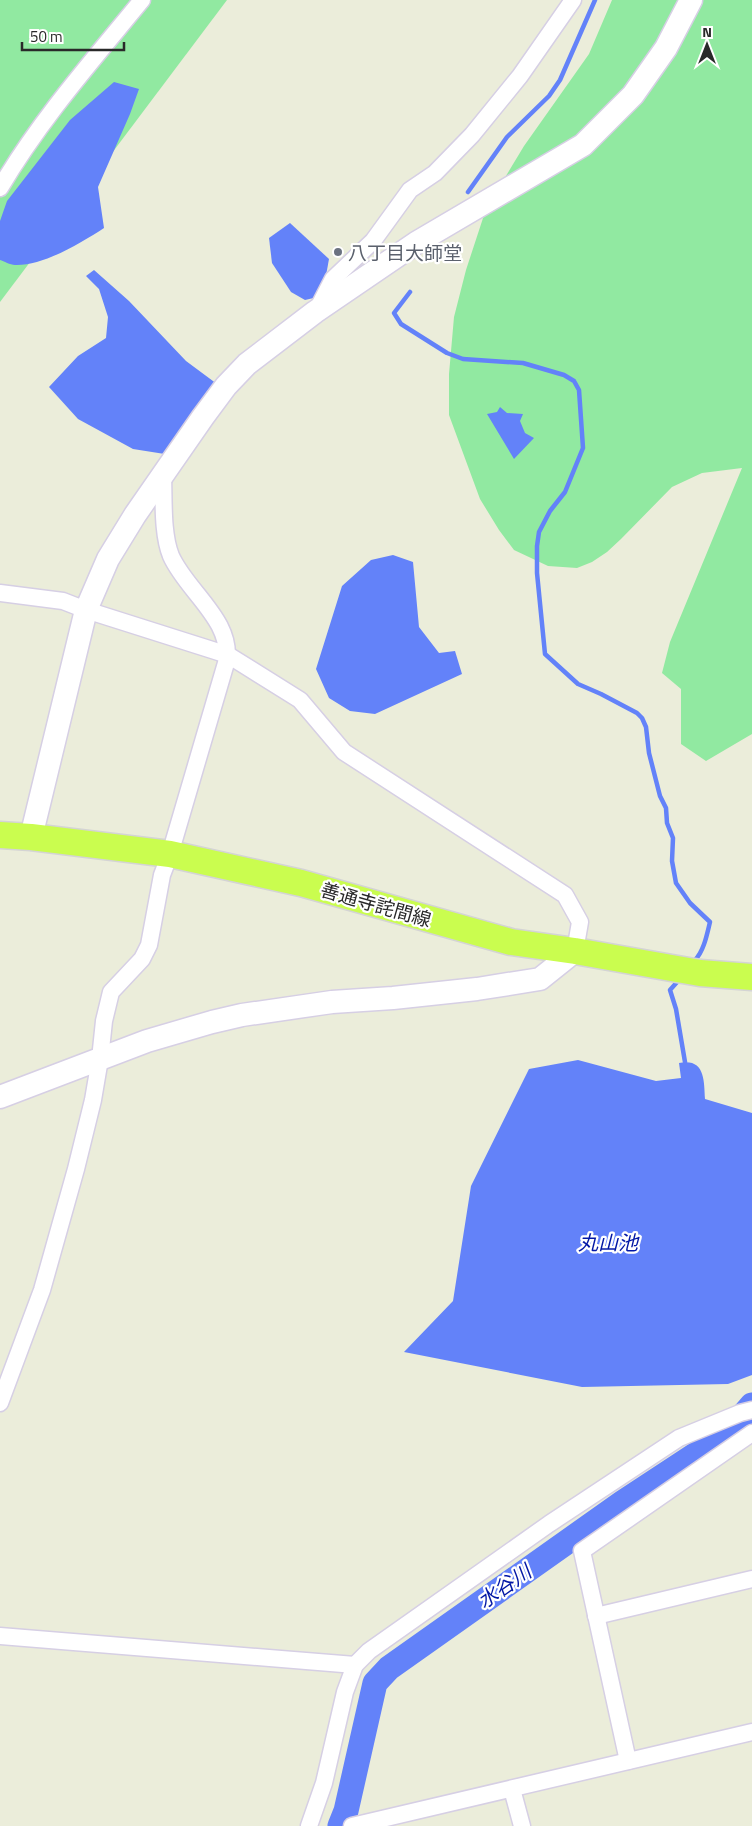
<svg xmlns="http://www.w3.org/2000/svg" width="752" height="1826" font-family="'Titillium Web','Noto Sans JP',sans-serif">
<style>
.green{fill:#91e9a1}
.water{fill:#6382f9}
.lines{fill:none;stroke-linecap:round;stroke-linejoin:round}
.stream{stroke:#6382f9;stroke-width:4.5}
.river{stroke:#6382f9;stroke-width:25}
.street-casing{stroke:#d6cfe4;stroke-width:19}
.secondary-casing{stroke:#d6cfe4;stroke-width:25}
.primary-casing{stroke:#d4d4d4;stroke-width:29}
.street{stroke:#fff;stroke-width:16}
.secondary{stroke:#fff;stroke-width:22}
.primary{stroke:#cafd4f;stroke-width:26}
.worship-dot{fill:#6b7280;stroke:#fff;stroke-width:2}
.labels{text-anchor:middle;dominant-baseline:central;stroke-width:4.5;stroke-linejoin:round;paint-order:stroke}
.worship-label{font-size:19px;fill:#5b616d;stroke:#fff;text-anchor:start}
.street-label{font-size:19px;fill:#292929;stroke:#fff}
.water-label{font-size:20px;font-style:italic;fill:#0217a5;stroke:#fff}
</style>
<rect width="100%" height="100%" fill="#ebedda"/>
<g class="green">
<path d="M0,0h227l-227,302z"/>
<path d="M612,0h140v734l-46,27 -25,-17v-55l-19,-16 8,-31 72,-174 -40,5 -30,14 -51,52 -14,13 -15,10 -15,6 -29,-2 -34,-16 -15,-20 -19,-31 -31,-84v-41l5,-57 12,-47 20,-61 38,-63 65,-92z"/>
</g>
<g class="water">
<path d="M114,82l25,7 -9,25 -32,73 6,41c-23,15 -61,38 -89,37 -5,0 -11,-4 -15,-5v-39l7,-20 63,-81z"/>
<path d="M290,223l39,36 -6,33 -5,5 -13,3 -14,-8 -19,-29 -3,-25z"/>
<path d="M94,270l35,31 57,60 31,23 -46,71 -38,-6 -55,-30 -29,-32 29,-31 28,-18 2,-21 -9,-28 -13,-13z"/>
<path d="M500,407l7,6 16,1 -3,7 5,12 9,5 -20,21 -27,-45 10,-2z"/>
<path d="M393,555l20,7 6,65 20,26 16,-2 7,23 -87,40 -25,-3 -21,-13 -13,-29 26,-83 29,-26z"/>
<path d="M578,1060l78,21 25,-3 -2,-15c26,-5 25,17 26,36l47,14v262l-24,9 -146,3 -178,-35 49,-51 18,-115 58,-117z"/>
</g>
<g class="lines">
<g class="stream">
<path d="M468,192l39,-55 42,-41 11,-16 35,-80"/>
<path d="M410,292l-16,21 7,11 46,29 16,6 60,4 41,12 10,6 5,9 4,58 -18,44 -15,19 -11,21 -2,14v27l8,81 33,30 23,10 36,19 5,5 4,9 3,26 11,43 6,12 1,15 6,15 -1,23 4,22 14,20 20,19c-3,12 -6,29 -15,38"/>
<path d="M678,981l-8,9 6,19 9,53"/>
</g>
<path class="river" d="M340,1826l6,-15 29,-128 14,-15 233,-165 105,-69 25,-29"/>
<defs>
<g id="street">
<path d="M0,188c40,-68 92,-127 142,-188"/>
<path d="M318,308l15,-29 40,-38 37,-51 25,-17 37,-38 48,-59 53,-76"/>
<path d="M0,593l63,8 23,9 142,45 72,45 44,52 221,143 15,27 -5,29"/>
<path d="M0,1403l42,-113 34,-121 17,-69 7,-41 4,-38 7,-29 31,-33 7,-14 13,-70 8,-21 56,-191c8,-42 -39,-71 -55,-107 -9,-22 -7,-56 -8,-80"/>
<path d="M596,1616l156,-37"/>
<path d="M0,1636l355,29"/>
<path d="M628,1761l-46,-210 170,-118"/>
<path d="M512,1789l10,37"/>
<path d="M309,1826l15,-43 21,-91 10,-27 14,-14 180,-127 130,-86 61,-25 12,-3"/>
<path d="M352,1826l400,-94"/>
</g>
<g id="secondary">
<path d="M31,837l55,-227 22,-51 27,-44 68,-98 23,-31 21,-22 68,-52 101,-69 167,-98 50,-50 33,-47 25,-48"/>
<path d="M0,1097l147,-56 65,-19 30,-7 90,-13 61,-4 84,-9 63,-10 35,-28"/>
</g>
<path id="primary" d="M0,835l31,2 139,17 131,29 210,59 64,9 125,22 52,4"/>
</defs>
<use href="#street" class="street-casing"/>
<use href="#secondary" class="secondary-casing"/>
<use href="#primary" class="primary-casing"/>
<use href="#street" class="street"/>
<use href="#secondary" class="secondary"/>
<use href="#primary" class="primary"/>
</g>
<circle class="worship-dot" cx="338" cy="252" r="5"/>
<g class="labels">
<g class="worship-label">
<text x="348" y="252">八丁目大師堂</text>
</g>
<g class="street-label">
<text transform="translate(376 904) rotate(16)">善通寺詫間線</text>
</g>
<g class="water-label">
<text x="608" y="1242">丸山池</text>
<text transform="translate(504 1586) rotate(-35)">水谷川</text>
</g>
</g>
<g transform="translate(707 45)" stroke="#ffffff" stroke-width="4" paint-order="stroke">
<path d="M0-4L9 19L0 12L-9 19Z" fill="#292929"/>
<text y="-8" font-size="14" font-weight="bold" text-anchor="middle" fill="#292929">N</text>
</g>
<path d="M22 42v8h102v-8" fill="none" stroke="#292929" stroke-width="2.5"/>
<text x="30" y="42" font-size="15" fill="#292929" stroke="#ffffff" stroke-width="4" paint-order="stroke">50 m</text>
</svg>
